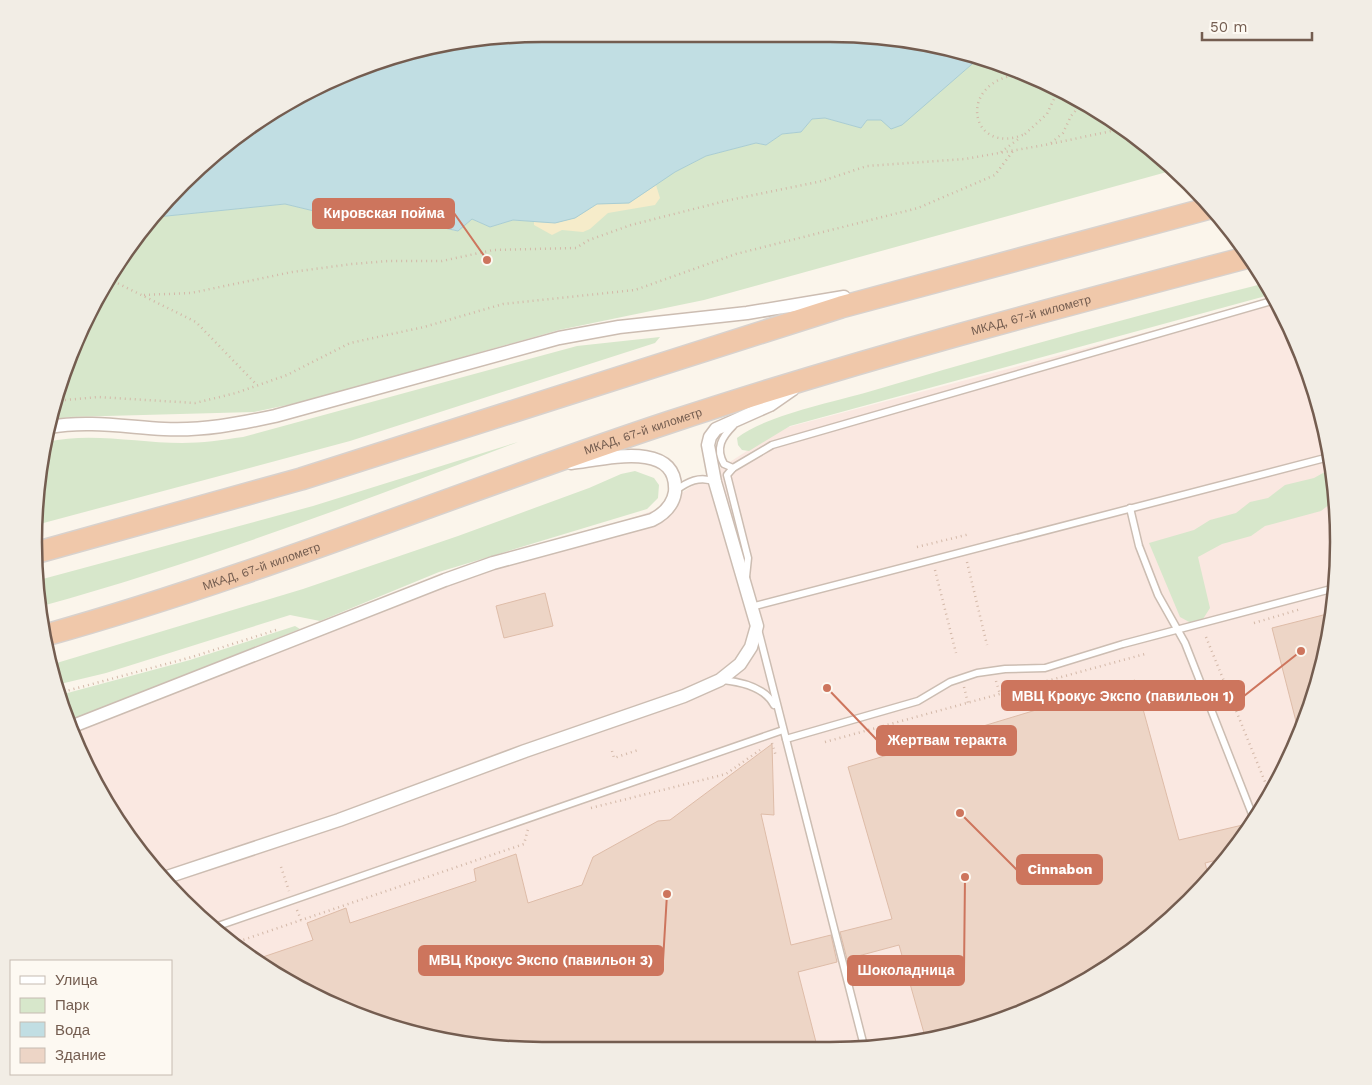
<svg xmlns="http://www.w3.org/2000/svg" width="1372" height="1085" font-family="'Work Sans',sans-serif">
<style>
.commercial{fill:#fae8e1}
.green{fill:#d7e7cb}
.sand{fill:#f6ecca}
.water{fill:#c1dee3;stroke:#a9cdd3}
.building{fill:#edd5c6;stroke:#debca8}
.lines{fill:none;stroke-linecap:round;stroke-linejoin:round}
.service-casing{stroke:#ccbdb2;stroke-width:9}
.minor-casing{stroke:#ccbdb2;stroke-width:15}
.trunk-casing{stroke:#d8d2ce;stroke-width:24}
.path{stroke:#d3b8a8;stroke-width:2.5;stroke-dasharray:1 4;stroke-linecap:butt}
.service{stroke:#fff;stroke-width:6}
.minor{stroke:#fff;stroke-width:12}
.trunk{stroke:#f0c8aa;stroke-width:21}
.labels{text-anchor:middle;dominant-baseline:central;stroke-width:4;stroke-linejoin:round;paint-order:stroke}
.street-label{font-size:12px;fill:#745d50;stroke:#fdf9f2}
.rim{fill:none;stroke:#745d50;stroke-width:2.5}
.leader{fill:none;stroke:#cd755d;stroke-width:2}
.callout-dot{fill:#cd755d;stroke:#fdf9f2;stroke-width:2}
.callout{fill:#cd755d;stroke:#cd755d;stroke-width:2}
.callout-label{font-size:14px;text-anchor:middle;font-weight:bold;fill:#fff}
</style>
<rect width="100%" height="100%" fill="#fbf5eb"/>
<path class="commercial" d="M1275,298l36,81 23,97 3,100 -16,98 -35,94 -53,84 -68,73 -81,58 -123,51 -98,16 -321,1 -98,-9 -96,-29 -88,-48 -100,-87 -58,-81 -35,-84 588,-203 126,-81z"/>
<g class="green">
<path d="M979,58l14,3 91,41 81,58 9,10 -470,130 -145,30 -248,70 -57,12 -185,5 -19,3 1,-9 51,-123 55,-71 128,-13 91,22 32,-6 49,11 15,-12 18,8 23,-7 42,3 120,-51 31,-16 50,-13 10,2 16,-11 19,-2 11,-13 13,-1 36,10 6,-8h14l72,-40z"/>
<path d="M1266,283l7,11 -483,132 -41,25 -7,-1 -4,-5 -1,-7c27,-22 96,-36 131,-46 132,-39 265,-76 398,-109z"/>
<path d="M660,337l-5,6 -305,98 -314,84 11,-83c44,-10 90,1 135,1 20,0 40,-3 61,-6l334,-91z"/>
<path d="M518,442c-157,60 -314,119 -476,164l-3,-26 274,-74z"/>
<path d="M1332,468l3,32 -14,11 -56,15 -14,10 -29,8 -24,13 12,51 -7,11 -12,4 -11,-6 -31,-74 45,-13 16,-10 26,-7 14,-11 18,-4 17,-13 29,-7z"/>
<path d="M635,471l19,7 5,7 -1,13 -11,11 -208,63 -119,49 -30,-6 -184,58 -50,12 -6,-20 253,-76 155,-53 131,-48 32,-14z"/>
<path d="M295,626l5,3 -230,91 -10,-25 130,-35z"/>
</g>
<path class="sand" d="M656,185l4,13 -5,7 -47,8 -18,16 -7,3 -21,-2 -10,5 -18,-10v-3l21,1 20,-5 22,-14 32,-1z"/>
<path class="water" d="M543,34l319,1 117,23 -77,67 -11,4 -10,-9h-14l-6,8 -36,-10 -13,1 -11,13 -19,2 -16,11 -10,-2 -50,13 -31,16 -46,31 -32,1 -22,14 -20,5 -42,-3 -23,7 -18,-8 -14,12 -50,-11 -32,6 -91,-22 -128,13 26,-34 105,-81 123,-51z"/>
<g class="building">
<path d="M545,593l8,33 -49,12 -8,-32z"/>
<path d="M1331,613l-10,61 -22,59 -27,-105z"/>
<path d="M1135,680l44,160 72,-17 -22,34 -24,6 4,15 -44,47 -81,58 -123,51 -35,6 -27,-95 -52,14 -7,-27 52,-13 -44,-152z"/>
<path d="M772,744l2,71 -13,-1 30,131 40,-10 6,27 -39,10 20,78 -276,1 -98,-9 -96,-29 -94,-53 59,-20 -6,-17 39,-15 4,15 126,-42 -2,-12 42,-15 12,49 54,-18 11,-28 65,-36 12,-1z"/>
</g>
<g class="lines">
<defs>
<g id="service">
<path d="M733,426c-11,11 -18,22 -9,38l9,4"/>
<path d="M675,491c12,-9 25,-16 40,-9"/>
<path d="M1130,508l9,38 19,49 27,48 69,176"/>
<path d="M746,577l2,-19 -21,-83 6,-7 39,-23 503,-145"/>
<path d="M751,607l578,-150"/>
<path d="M758,629l107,421"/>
<path d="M723,680c18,2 42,7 51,25"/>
<path d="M786,739l132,-38 32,-19 27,-9 28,-4 40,-1 78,-24 212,-56"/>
<path d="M215,927l568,-197"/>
</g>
<g id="minor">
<path d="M49,427c39,-7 77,0 115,2 38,2 74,-5 111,-13l284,-78 60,-11 128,-14 97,-16"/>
<path d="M73,726l372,-146 48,-17 159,-43c12,-6 21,-15 23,-28 4,-54 -74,-32 -104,-29"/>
<path d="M161,879l178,-59 186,-69 159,-55 36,-16 20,-16 11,-17 6,-21 -42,-144 -7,-37 2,-8 6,-8 54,-24 23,-16"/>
</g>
<g id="trunk">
<path d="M35,553l266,-74 540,-172 369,-99"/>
<path id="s1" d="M46,635c212,-59 415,-144 624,-213 191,-63 385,-114 579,-165"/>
</g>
</defs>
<use href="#service" class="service-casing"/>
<use href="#minor" class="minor-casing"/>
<use href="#trunk" class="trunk-casing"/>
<g class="path">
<path d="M1022,74c-68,6 -52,84 3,60"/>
<path d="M1025,134l22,-20 11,-24"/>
<path d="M1051,143l12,-10 8,-17 12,-14"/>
<path d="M1001,152l20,-15"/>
<path d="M109,279l87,43 61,63"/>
<path d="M144,295l47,-2 101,-21 60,-8 36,-3h54l51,-11 83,-2 13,-8 42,-15 94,-24 97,-20 45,-15 98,-7 85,-15 71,-15"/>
<path d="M55,401l43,-4 97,6 41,-10 51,-18 63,-32 74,-16 79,-23 132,-14 101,-36 182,-46 77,-33 18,-24"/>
<path d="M917,547l53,-13"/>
<path d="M967,562l20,83"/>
<path d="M935,570l21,83"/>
<path d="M1254,623l47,-14"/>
<path d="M1206,637l64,157"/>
<path d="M996,681l4,13"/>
<path d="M964,687l4,16"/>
<path d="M59,693l133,-36 84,-27"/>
<path d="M825,742l320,-88"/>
<path d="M772,743l4,13"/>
<path d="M612,751l2,7 24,-8"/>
<path d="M591,808l135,-34 34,-24"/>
<path d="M281,867l8,24"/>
<path d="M297,910l4,10"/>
<path d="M234,943l290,-99 4,-15"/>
</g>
<use href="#service" class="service"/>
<use href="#minor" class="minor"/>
<use href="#trunk" class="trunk"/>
</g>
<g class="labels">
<g class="street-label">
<text stroke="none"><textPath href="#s1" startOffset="1036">МКАД, 67-й километр</textPath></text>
<text stroke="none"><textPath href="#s1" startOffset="631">МКАД, 67-й километр</textPath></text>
<text stroke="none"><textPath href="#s1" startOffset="226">МКАД, 67-й километр</textPath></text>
</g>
</g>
<path d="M0 0H1372V1085H0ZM542 42H830A500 500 0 0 1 1330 542V542A500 500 0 0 1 830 1042H542A500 500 0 0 1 42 542V542A500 500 0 0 1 542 42Z" fill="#f2ede5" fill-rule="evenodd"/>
<path class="rim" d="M542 42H830A500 500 0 0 1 1330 542V542A500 500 0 0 1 830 1042H542A500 500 0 0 1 42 542V542A500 500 0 0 1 542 42Z"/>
<path class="leader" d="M487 260L454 213M1301 651L1244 696M827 688L877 740M960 813L1017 870M667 894L663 961M965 877L964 971"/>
<g class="callout-dot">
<circle cx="487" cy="260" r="5"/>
<circle cx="1301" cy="651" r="5"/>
<circle cx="827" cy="688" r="5"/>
<circle cx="960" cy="813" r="5"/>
<circle cx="667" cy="894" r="5"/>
<circle cx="965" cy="877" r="5"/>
</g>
<g class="callout">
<rect x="313" y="199" width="141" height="29" rx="5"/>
<rect x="1002" y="681" width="242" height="29" rx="5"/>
<rect x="877" y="726" width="139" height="29" rx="5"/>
<rect x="1017" y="855" width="85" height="29" rx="5"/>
<rect x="419" y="946" width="244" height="29" rx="5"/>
<rect x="848" y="956" width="116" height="29" rx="5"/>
</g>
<g class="callout-label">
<text x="384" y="218">Кировская пойма</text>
<text x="1123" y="701">МВЦ Крокус Экспо (павильон 1)</text>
<text x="947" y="745">Жертвам теракта</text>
<text x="1060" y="874">Cinnabon</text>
<text x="541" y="965">МВЦ Крокус Экспо (павильон 3)</text>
<text x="906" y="975">Шоколадница</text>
</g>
<rect x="10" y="960" width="162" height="115" fill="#fdf9f2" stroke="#c6bbb1"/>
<rect x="20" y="976" width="25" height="8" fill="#ffffff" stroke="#c6bbb1"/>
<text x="55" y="985" font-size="15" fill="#745d50">Улица</text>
<rect x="20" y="998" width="25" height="15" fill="#d7e7cb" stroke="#c6bbb1"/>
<text x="55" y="1010" font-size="15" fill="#745d50">Парк</text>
<rect x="20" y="1022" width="25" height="15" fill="#c1dee3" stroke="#c6bbb1"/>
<text x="55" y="1035" font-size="15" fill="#745d50">Вода</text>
<rect x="20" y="1048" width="25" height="15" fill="#edd5c6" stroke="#c6bbb1"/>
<text x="55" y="1060" font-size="15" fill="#745d50">Здание</text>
<path d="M1202 32v8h110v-8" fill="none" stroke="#745d50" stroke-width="2.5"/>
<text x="1210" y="32" font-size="15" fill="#745d50" stroke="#fdf9f2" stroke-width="4" paint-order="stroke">50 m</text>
</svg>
